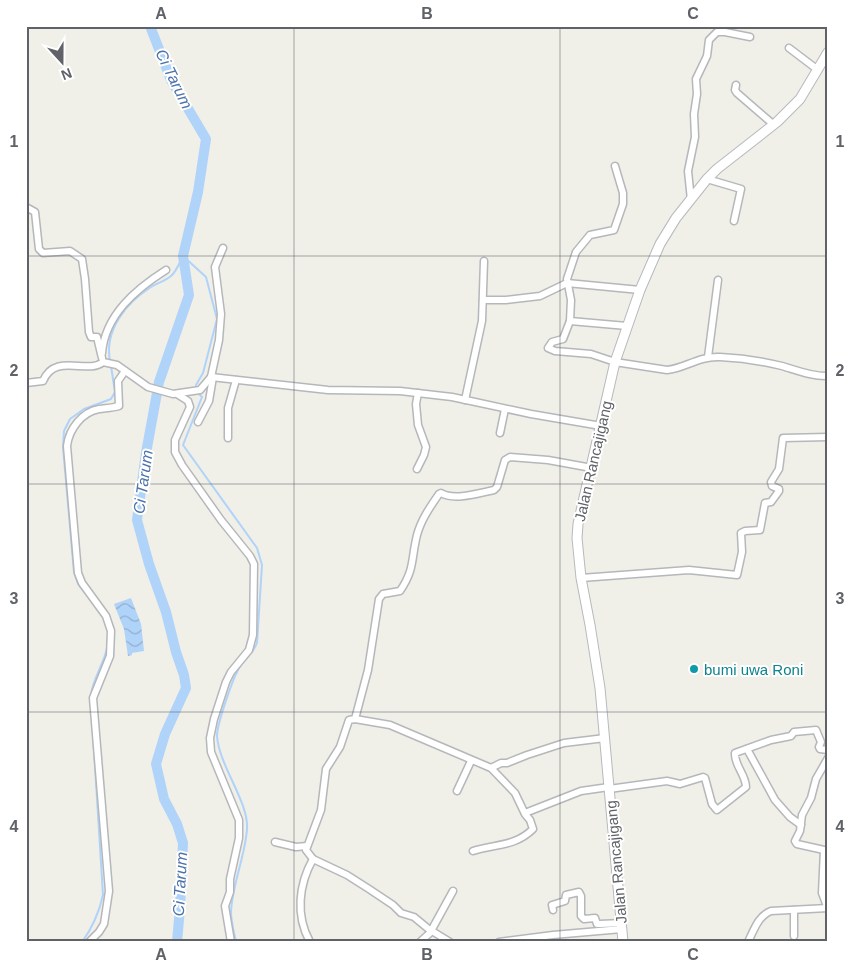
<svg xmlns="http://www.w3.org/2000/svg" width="854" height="968" font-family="Helvetica,sans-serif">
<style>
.water{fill:url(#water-waves)}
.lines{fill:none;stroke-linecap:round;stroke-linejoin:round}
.stream{stroke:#b0d3f9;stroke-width:2}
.river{stroke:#b0d3f9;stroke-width:10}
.street-casing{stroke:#b5b7bb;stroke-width:9}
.secondary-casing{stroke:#b6b9be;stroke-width:11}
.street{stroke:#fff;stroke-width:6}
.secondary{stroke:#fff;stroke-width:9}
.grid{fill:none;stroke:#5f6267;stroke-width:1;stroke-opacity:0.55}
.culture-dot{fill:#0f9aa8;stroke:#fff;stroke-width:2}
.labels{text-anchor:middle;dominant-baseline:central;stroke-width:4;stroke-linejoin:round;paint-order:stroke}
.street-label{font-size:15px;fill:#5f6267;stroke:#fff}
.culture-label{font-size:15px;fill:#0d838f;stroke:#fff;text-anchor:start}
.water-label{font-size:16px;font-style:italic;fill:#4c73ab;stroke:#fff}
.neatline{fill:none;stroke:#5f6267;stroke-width:2}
.grid-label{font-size:16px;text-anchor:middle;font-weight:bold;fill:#5f6267}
</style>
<defs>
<pattern id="water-waves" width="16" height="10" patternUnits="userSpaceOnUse" patternTransform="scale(1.25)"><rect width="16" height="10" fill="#b0d3f9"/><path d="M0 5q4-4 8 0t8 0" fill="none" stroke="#92afcd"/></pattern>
</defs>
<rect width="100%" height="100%" fill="#f0efe8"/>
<path class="water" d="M131,598l10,26 3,27 -12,2v2l-4,1 -4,-27 -10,-25z"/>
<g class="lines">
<g class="stream">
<path d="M110,361c-6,-31 16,-58 41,-74 6,-4 14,-6 20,-11 5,-4 9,-14 12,-20l23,21 11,42 -14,54 -7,12v4"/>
<path d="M198,393l4,4 -19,48 74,103 5,17 -5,78c-4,11 -14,17 -19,27 -6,11 -21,54 -21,66 2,30 32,66 30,93 -2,28 -15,56 -16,83 0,10 3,20 5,30"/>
<path d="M85,593l-7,-9 -4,-12 -11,-125 1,-16 6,-12 14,-10 27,-10 4,-7 -4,-26"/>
<path d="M91,695c2,-17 13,-31 16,-47"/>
<path d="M82,942c11,-15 17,-29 21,-47l-12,-193"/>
</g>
<path class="river" d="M150,26l21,54 35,59 -8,53 -15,64 6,39 -30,87 -13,71 -9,67 12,44 17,48 10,40 8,23 2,13 -21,46 -9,30 8,35 13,25 6,19 -3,65 -3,34"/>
<defs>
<g id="street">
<path d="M789,48l29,22"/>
<path d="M736,85l-1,5 2,3 37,32"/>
<path d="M615,166l8,27v11l-9,26 -24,5 -14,17 -9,27 4,21 -1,21 -7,18 -11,3 -4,6 7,3 36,3 24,8 52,8c19,-2 31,-14 53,-13 20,1 42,4 62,9 14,4 31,11 46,10"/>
<path d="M707,179l34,10 -7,32"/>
<path d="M691,200l-3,-29 7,-34 -1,-23 3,-20 -1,-15 11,-23 2,-16 8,-8h8l25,5"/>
<path d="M26,207l9,5 4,37 4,4 27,-2 12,8 3,20 4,53 2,5h6l5,21"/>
<path d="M483,300h23l34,-4 27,-13 73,7"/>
<path d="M570,321l57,5"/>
<path d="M102,353c3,-38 34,-64 64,-83"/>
<path d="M708,357l10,-77"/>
<path d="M103,362l14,3 31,22 25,7 27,-4 11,-13 117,13 72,1 52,6 79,17 70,12"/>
<path d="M211,377l8,-37 2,-26 -6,-47 8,-19"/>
<path d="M26,383l17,-2c12,-29 45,-6 60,-19"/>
<path d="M177,394l11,7 2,6 -15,33v12l7,13 39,55 29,36 4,8 -1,71 -4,15 -18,22 -5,10 -12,37 -4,19 1,14 28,68v18l-9,41v13l-5,14 6,36"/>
<path d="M465,400l17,-79 2,-60"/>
<path d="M198,422l11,-21 4,-24"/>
<path d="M500,433l5,-24"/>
<path d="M228,438v-30l8,-28"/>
<path d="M417,469l7,-14 2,-8 -8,-22 -2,-21 2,-11"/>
<path d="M581,578l108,-8 48,5 5,-23 -1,-19 4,-2 15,-1 5,-27 6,-1 8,-11v-2l-7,-3 -1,-4 8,-13 4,-31 45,-1"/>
<path d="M355,719l13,-49 11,-71 4,-5 17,-3c15,-22 11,-32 17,-56 4,-15 13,-28 22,-41l2,-1c13,8 38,0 53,-3l3,-3 8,-27 5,-3 38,3 44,8"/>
<path d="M747,749l28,51 15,17 11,8"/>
<path d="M828,758l-12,21 -5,19 -9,17 -2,16 -5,10 2,3 27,6 -2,43 6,16"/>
<path d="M491,768l10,-5h6l20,-8 37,-12 41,-5"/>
<path d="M609,789l58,-8 13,3 23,-7 2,1 7,26 5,6 29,-23c0,-12 -12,-22 -11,-34l36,-13 20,-4 3,-4 22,-2 5,12 -2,5 1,2 8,1"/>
<path d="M457,791l14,-30"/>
<path d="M525,813l56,-22 28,-4"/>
<path d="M275,842l21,5 11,-1"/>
<path d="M313,859l-7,-9 15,-40 5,-41 14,-22 9,-27 6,-1 35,6 101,43 24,25 10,21 5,6 3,9c-18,18 -39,15 -60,22"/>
<path d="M553,910l-1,-5 13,-4 1,-6 13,-3 2,4v20l3,3 11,-1 2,6h3l22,-1"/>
<path d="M794,910v26"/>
<path d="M431,931l22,-40"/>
<path d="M89,942l10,-10 5,-8 5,-33 -16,-193 17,-42 1,-25 -5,-15 -24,-33 -4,-10 -11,-127c2,-17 15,-34 32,-37 7,-1 13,-1 20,-3l-1,-25 7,-10"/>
<path d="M310,942c-15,-27 -11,-58 3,-83l34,16 22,14 24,16 8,8 13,4 17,14"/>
<path d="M420,942l12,-11 18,11"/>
<path d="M499,942l54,-7 69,-6"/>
<path d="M748,942c6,-12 10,-26 23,-31l57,-3"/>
</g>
<path id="secondary" d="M623,942l-23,-254 -10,-63 -9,-47 -4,-40 1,-14 37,-162 25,-72 20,-46 16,-26 31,-39 10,-10 60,-47 23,-23 28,-47"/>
</defs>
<use href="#street" class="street-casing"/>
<use href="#secondary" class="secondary-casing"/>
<use href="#street" class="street"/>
<use href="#secondary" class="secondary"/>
</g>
<path class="grid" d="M294,26v916M560,26v916M26,256h802M26,484h802M26,712h802"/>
<circle class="culture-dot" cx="694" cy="669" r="5"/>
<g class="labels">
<g class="street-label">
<text transform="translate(593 461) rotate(-77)">Jalan Rancajigang</text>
<text transform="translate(616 862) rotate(-95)">Jalan Rancajigang</text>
</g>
<g class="culture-label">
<text x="704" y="669">bumi uwa Roni</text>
</g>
<g class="water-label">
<text transform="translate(174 79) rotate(64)">Ci Tarum</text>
<text transform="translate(143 482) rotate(-82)">Ci Tarum</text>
<text transform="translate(180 884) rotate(-87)">Ci Tarum</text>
</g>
</g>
<rect width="854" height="968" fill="none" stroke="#ffffff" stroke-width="55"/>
<g transform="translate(62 62) rotate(159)" stroke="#ffffff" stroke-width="4" paint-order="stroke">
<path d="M0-4L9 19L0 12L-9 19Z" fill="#5f6267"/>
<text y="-8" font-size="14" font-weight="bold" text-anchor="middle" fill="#5f6267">N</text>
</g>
<rect x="28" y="28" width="798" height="912" class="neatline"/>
<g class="grid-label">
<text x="161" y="19">A</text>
<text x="427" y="19">B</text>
<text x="693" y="19">C</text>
<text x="14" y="147">1</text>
<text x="840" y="147">1</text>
<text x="14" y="376">2</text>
<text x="840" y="376">2</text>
<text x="14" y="604">3</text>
<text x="840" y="604">3</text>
<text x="14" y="832">4</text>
<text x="840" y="832">4</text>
<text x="161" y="960">A</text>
<text x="427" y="960">B</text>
<text x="693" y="960">C</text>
</g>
</svg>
